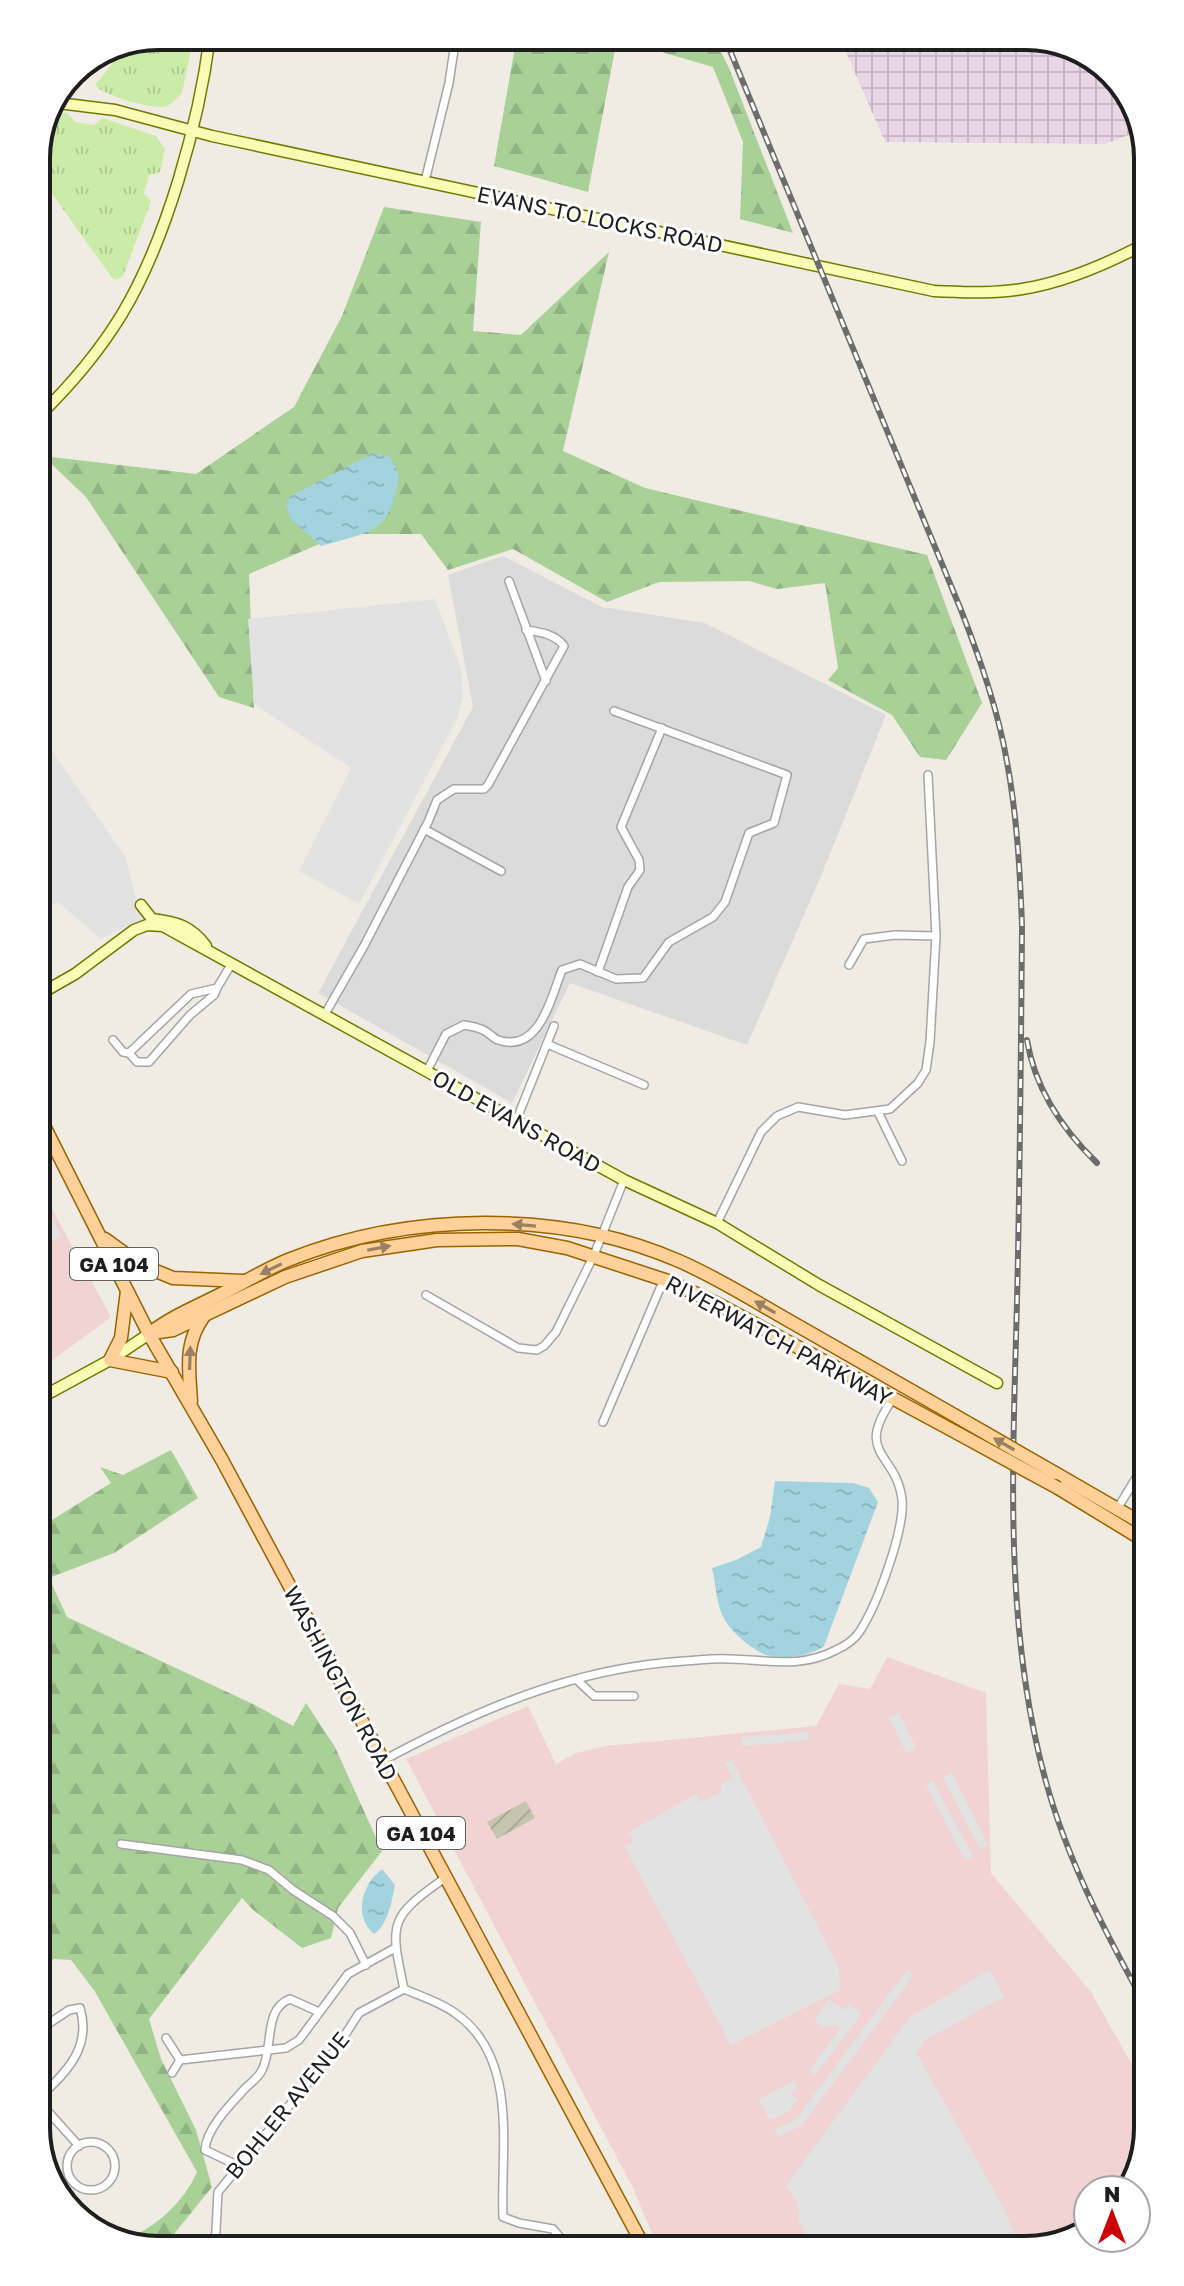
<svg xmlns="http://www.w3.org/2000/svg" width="1184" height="2286" font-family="'Golos Text',sans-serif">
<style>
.residential{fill:#dcdbdb}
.commercial{fill:#f1d3d3}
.industrial{fill:url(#industrial-grid)}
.construction{fill:url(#construction-furrows)}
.grass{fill:url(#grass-tufts)}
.forest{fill:url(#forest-firs)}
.parking{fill:#e2e2e2}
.water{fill:url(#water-ripples)}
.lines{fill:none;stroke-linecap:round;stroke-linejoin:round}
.street-casing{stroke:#a5a5a5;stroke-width:10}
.secondary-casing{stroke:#6f7a01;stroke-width:13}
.primary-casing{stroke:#996300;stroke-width:15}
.street{stroke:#fff;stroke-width:7}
.secondary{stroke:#fafcb6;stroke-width:10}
.primary{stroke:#ffd19a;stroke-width:12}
.rail-casing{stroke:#6c6c6c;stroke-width:6}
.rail{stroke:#fff;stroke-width:3;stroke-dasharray:9;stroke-linecap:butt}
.primary-bridge-casing{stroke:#996300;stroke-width:15;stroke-linecap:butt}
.primary-bridge{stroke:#ffd19a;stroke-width:12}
.oneway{fill:#9a8062}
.labels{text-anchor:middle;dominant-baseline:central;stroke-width:6;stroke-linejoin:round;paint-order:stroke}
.shield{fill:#fff;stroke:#626262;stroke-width:2}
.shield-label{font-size:20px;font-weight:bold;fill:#1e1e1e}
.street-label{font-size:22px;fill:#1e1e1e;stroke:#fff}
.rim{fill:none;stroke:#1e1e1e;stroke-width:4}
</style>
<defs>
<pattern id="industrial-grid" width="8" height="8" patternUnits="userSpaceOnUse" patternTransform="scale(2)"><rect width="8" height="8" fill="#e9d6e6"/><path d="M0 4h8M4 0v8" fill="none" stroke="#c7b7c5"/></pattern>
<pattern id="construction-furrows" width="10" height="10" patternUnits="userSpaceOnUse" patternTransform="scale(2)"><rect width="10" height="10" fill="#c5c4af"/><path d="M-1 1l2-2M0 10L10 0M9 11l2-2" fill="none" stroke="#a9a896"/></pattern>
<pattern id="grass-tufts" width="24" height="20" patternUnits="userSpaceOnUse" patternTransform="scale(2)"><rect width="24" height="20" fill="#cbeca8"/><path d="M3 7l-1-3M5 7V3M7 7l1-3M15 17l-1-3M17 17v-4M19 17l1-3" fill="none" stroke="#aeca90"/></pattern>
<pattern id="forest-firs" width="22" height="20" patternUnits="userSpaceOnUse" patternTransform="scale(2)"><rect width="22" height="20" fill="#a9d097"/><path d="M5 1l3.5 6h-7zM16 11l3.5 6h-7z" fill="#91b282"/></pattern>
<pattern id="water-ripples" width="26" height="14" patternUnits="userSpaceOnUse" patternTransform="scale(2)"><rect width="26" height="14" fill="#a3d3df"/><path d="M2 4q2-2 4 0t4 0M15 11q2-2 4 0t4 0" fill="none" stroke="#8cb5bf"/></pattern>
</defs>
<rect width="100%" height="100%" fill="#f0ece4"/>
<path class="residential" d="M503,556l99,51 103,16 181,92 -65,161 -74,169 -177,-62 -58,120 -194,-110 155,-286 -25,-132z"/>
<g class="commercial">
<path d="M41,1189l70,128 -69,51z"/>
<path d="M887,1657l99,36 5,180 100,119 57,101v35l-19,62h-41v38l-15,12 -416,5 -24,-57 -227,-429 122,-53 28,58 20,-11 30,-7 210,-20 23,-42 31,5z"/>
</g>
<path class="industrial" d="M839,36h195l60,21 44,54 1,20 -34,13 -220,-2z"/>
<path class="construction" d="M526,1801l9,17 -38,21 -10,-17z"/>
<g class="grass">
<path d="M158,36h36l-12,57c-4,4 -10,11 -15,13 -12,5 -65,-11 -72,-21l26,-32 41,-3 -10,-11z"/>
<path d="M54,112l13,1 8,9 19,3 9,-7 53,18 9,13 -5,23 -11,3 -5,18 7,8 -28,75 -7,4 -4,-2 -76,-107v-20z"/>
</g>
<g class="forest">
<path d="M517,36h196l16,32 64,165 -53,-14 3,-77 -30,-75 -96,-28 -29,153 -94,-26z"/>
<path d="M384,207l97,15 -8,109 48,4 88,-83 -46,199 82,37 282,67 55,148 -36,57 -26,-3 -28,-42 -64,-35 10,-12 -13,-85 -48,6 -28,-8 -90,1 -52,20 -94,-53 -65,21 -27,-36h-78l-94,40 5,134 -35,-11 -133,-200 -43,-41 153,18 98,-67 48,-91z"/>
<path d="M171,1450l27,48 -84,55 -65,25 18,39 188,88 38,21 13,-23 29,44 47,104 -44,57 -7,30 -29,10 -50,-39 -10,-11 -93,121 12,40 35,71 16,57 -51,63h-10l-29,-10c32,-10 62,-38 75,-68l-103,-182 -23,-30 -17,-1 -9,7 -3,-452 10,6 59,-37 -11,-16 23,8z"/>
</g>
<g class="parking">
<path d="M435,599l26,70 2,26 -5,22 -99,187 -60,-33 52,-103 -97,-64 -6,-85z"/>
<path d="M39,732l87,126 15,61 -40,20 -43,-37 -18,11z"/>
<path d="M41,1198l21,38 -21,11z"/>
<path d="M899,1713l17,35 -10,5 -17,-36z"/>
<path d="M808,1732l1,8 -67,6v-9z"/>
<path d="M732,1760l107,208 1,22 -109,55 -106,-198 7,-4 1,-6 -4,-5 67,-38 4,8 22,-11 -1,-7 12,-6 -8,-14z"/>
<path d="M952,1773l36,72 -8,4 -37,-72z"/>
<path d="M933,1781l40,75 -8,4 -39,-75z"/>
<path d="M907,1970l7,5 -112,150 -24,12 -4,-7 22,-11z"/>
<path d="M990,1970l14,27 -79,43 -8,14 84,149 17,38 -207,2 -12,-22 -1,-17 -7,-12 -6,-5 125,-170z"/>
<path d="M829,1999l15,11 6,-7 11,12 -46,60 -6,-4 31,-42 -6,-4 -11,2 -9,-7z"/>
<path d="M794,2081l3,8 -7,5 8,5 -10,13 -18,8 -11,-20z"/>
</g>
<g class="water">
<path d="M373,453l17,4 9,18c-9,59 -26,56 -78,71l-30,-27 -5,-14 5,-9z"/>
<path d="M775,1481l78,2 16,5 9,14 -54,144c-13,10 -38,13 -54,10 -15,-3 -36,-22 -44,-34 -10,-15 -10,-38 -14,-54l24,-8 25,-13 9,-30z"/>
<path d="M382,1869l13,16c-3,16 -7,40 -21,49 -21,-18 -12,-50 8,-65z"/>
</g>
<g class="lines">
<defs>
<g id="street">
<path d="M425,181l24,-98 7,-47"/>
<path d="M509,581l37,100"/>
<path d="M424,829l77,42"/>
<path d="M849,965l15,-26 31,-4 41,1"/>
<path d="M598,972l30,-85 12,-17 -1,-10 -18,-33 41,-99"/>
<path d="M325,1014l39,-68 64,-124 9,-22 17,-11h30l4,-4 76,-139c-9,-12 -24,-14 -38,-16"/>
<path d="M113,1040l10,12 6,1 62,-59 26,-6 15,-25"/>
<path d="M547,1044l97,41"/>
<path d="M129,1053l8,9h12l41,-47 24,-20 3,-7"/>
<path d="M427,1071l19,-37 18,-9c6,1 13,2 19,5 5,2 10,8 15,10 42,14 53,-43 64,-70l18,-6 36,15 27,-1 26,-36 44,-25 12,-15 24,-69 25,-10 13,-48 -173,-64"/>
<path d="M878,1112l24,49"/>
<path d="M516,1121l38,-95"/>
<path d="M717,1223l44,-91 16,-16 21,-9 47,8 45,-6 28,-26 8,-13 4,-28 6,-106 -8,-161"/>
<path d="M426,1295l92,53 19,2 7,-4 12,-14 38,-77 30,-75"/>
<path d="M603,1422l61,-143"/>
<path d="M1116,1511l29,-48"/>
<path d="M577,1680l17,16h40"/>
<path d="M382,1761c78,-42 162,-80 250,-94 26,-5 53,-6 79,-8 44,-3 84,13 125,-9 9,-4 19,-11 24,-19 17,-26 45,-101 42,-132 -6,-47 -48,-44 -10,-99"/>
<path d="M121,1844l121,16 27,10 24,20 40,26 17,17 16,32"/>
<path d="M404,1989c16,7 36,13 51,24 65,45 45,136 48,204l16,6 34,6 14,17"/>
<path d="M404,1989c-14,-66 -16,-71 41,-111"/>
<path d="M45,2026l24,-16 11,-2c11,36 -10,61 -35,84"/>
<path d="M166,2038l14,22 106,-12 13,-8 49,-66 47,-26"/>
<path d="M172,2073l8,-13"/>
<path d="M45,2108l34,38"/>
<circle cx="91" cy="2166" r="24"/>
<path d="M239,2166l-34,-16c1,-20 23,-43 36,-57 6,-8 17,-14 21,-23 12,-23 1,-61 28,-71l29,13"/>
<path d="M215,2249l3,-57 118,-143 23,-36 45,-24"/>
</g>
<g id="secondary">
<path d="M58,103l57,7 97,26 722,155c29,1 59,3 88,-2 39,-6 82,-24 117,-42"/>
<path d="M37,418c32,-31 62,-66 85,-104 45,-75 77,-192 88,-278"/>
<path d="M141,905l11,14c25,3 39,7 54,27"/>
<path d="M40,994l35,-20 59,-44 13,-5 16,1 461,254 93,43 102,62 178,98"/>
<path d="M42,1397l68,-37 39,-26"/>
</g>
<g id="primary">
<path d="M41,1120l108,214 73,126 421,785"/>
<path d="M105,1239l36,26 32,13 70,3"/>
<path d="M127,1291l-6,47 -11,22 62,12"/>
<path d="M152,1333l21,-3 112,-53 77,-26 75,-11 81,-1 49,9 104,34 49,23 239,129"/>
<path d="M149,1334c23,-18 49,-28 74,-41 22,-11 43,-24 65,-33 120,-48 273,-51 391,1 37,16 72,38 107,58 56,32 112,64 168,96"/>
<path d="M191,1401c-2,-32 -7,-58 13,-85"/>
<path d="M1055,1473l90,52"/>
<path d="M1058,1488l87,53"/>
</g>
</defs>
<use href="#street" class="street-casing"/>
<use href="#secondary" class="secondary-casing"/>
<use href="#primary" class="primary-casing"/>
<use href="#street" class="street"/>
<use href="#secondary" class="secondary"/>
<use href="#primary" class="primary"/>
<defs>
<g id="rail">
<path d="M724,36l237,574c19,49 37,100 46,152 10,54 13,109 15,164 -1,125 -2,250 -5,375 -4,161 -14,325 29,481 22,80 61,154 101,226"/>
<path d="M1027,1040c8,49 35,89 70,123"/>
</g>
</defs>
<use href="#rail" class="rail-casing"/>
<use href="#rail" class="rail"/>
<defs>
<g id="primary-bridge">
<path d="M954,1415l101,58"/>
<path d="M959,1434l99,54"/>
</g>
</defs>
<use href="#primary-bridge" class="primary-bridge-casing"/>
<use href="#primary-bridge" class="primary-bridge"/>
</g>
<defs><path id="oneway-solid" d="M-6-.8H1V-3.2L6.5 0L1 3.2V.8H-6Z" transform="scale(2)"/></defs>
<g class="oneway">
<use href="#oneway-solid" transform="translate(524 1225) rotate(-175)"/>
<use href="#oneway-solid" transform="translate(379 1248) rotate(-11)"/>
<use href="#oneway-solid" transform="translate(271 1269) rotate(154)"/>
<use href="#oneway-solid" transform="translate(765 1307) rotate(-150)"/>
<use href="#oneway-solid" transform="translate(190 1358) rotate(-88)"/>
<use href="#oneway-solid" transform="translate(1004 1444) rotate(-150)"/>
</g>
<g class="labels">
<g class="shield">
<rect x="70" y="1248" width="88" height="32" rx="6"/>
<rect x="377" y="1817" width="88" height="32" rx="6"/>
</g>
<g class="shield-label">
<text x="114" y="1264">GA 104</text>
<text x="421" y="1833">GA 104</text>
</g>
<g class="street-label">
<text transform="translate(600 219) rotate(12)">EVANS TO LOCKS ROAD</text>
<text transform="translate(517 1121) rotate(29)">OLD EVANS ROAD</text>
<text transform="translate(779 1340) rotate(28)">RIVERWATCH PARKWAY</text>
<text transform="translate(341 1683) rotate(62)">WASHINGTON ROAD</text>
<text transform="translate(287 2105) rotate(-51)">BOHLER AVENUE</text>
</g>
</g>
<path d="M0 0H1184V2286H0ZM158 50H1026A108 108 0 0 1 1134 158V2128A108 108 0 0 1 1026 2236H158A108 108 0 0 1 50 2128V158A108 108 0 0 1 158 50Z" fill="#fff" fill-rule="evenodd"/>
<path class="rim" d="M158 50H1026A108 108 0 0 1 1134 158V2128A108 108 0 0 1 1026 2236H158A108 108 0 0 1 50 2128V158A108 108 0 0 1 158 50Z"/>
<g transform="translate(1112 2214)"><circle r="38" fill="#ffffff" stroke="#a5a5a5" stroke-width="2"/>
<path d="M0-6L14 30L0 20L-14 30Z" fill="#cd0005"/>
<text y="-12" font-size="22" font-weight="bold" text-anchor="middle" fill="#1e1e1e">N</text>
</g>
</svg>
